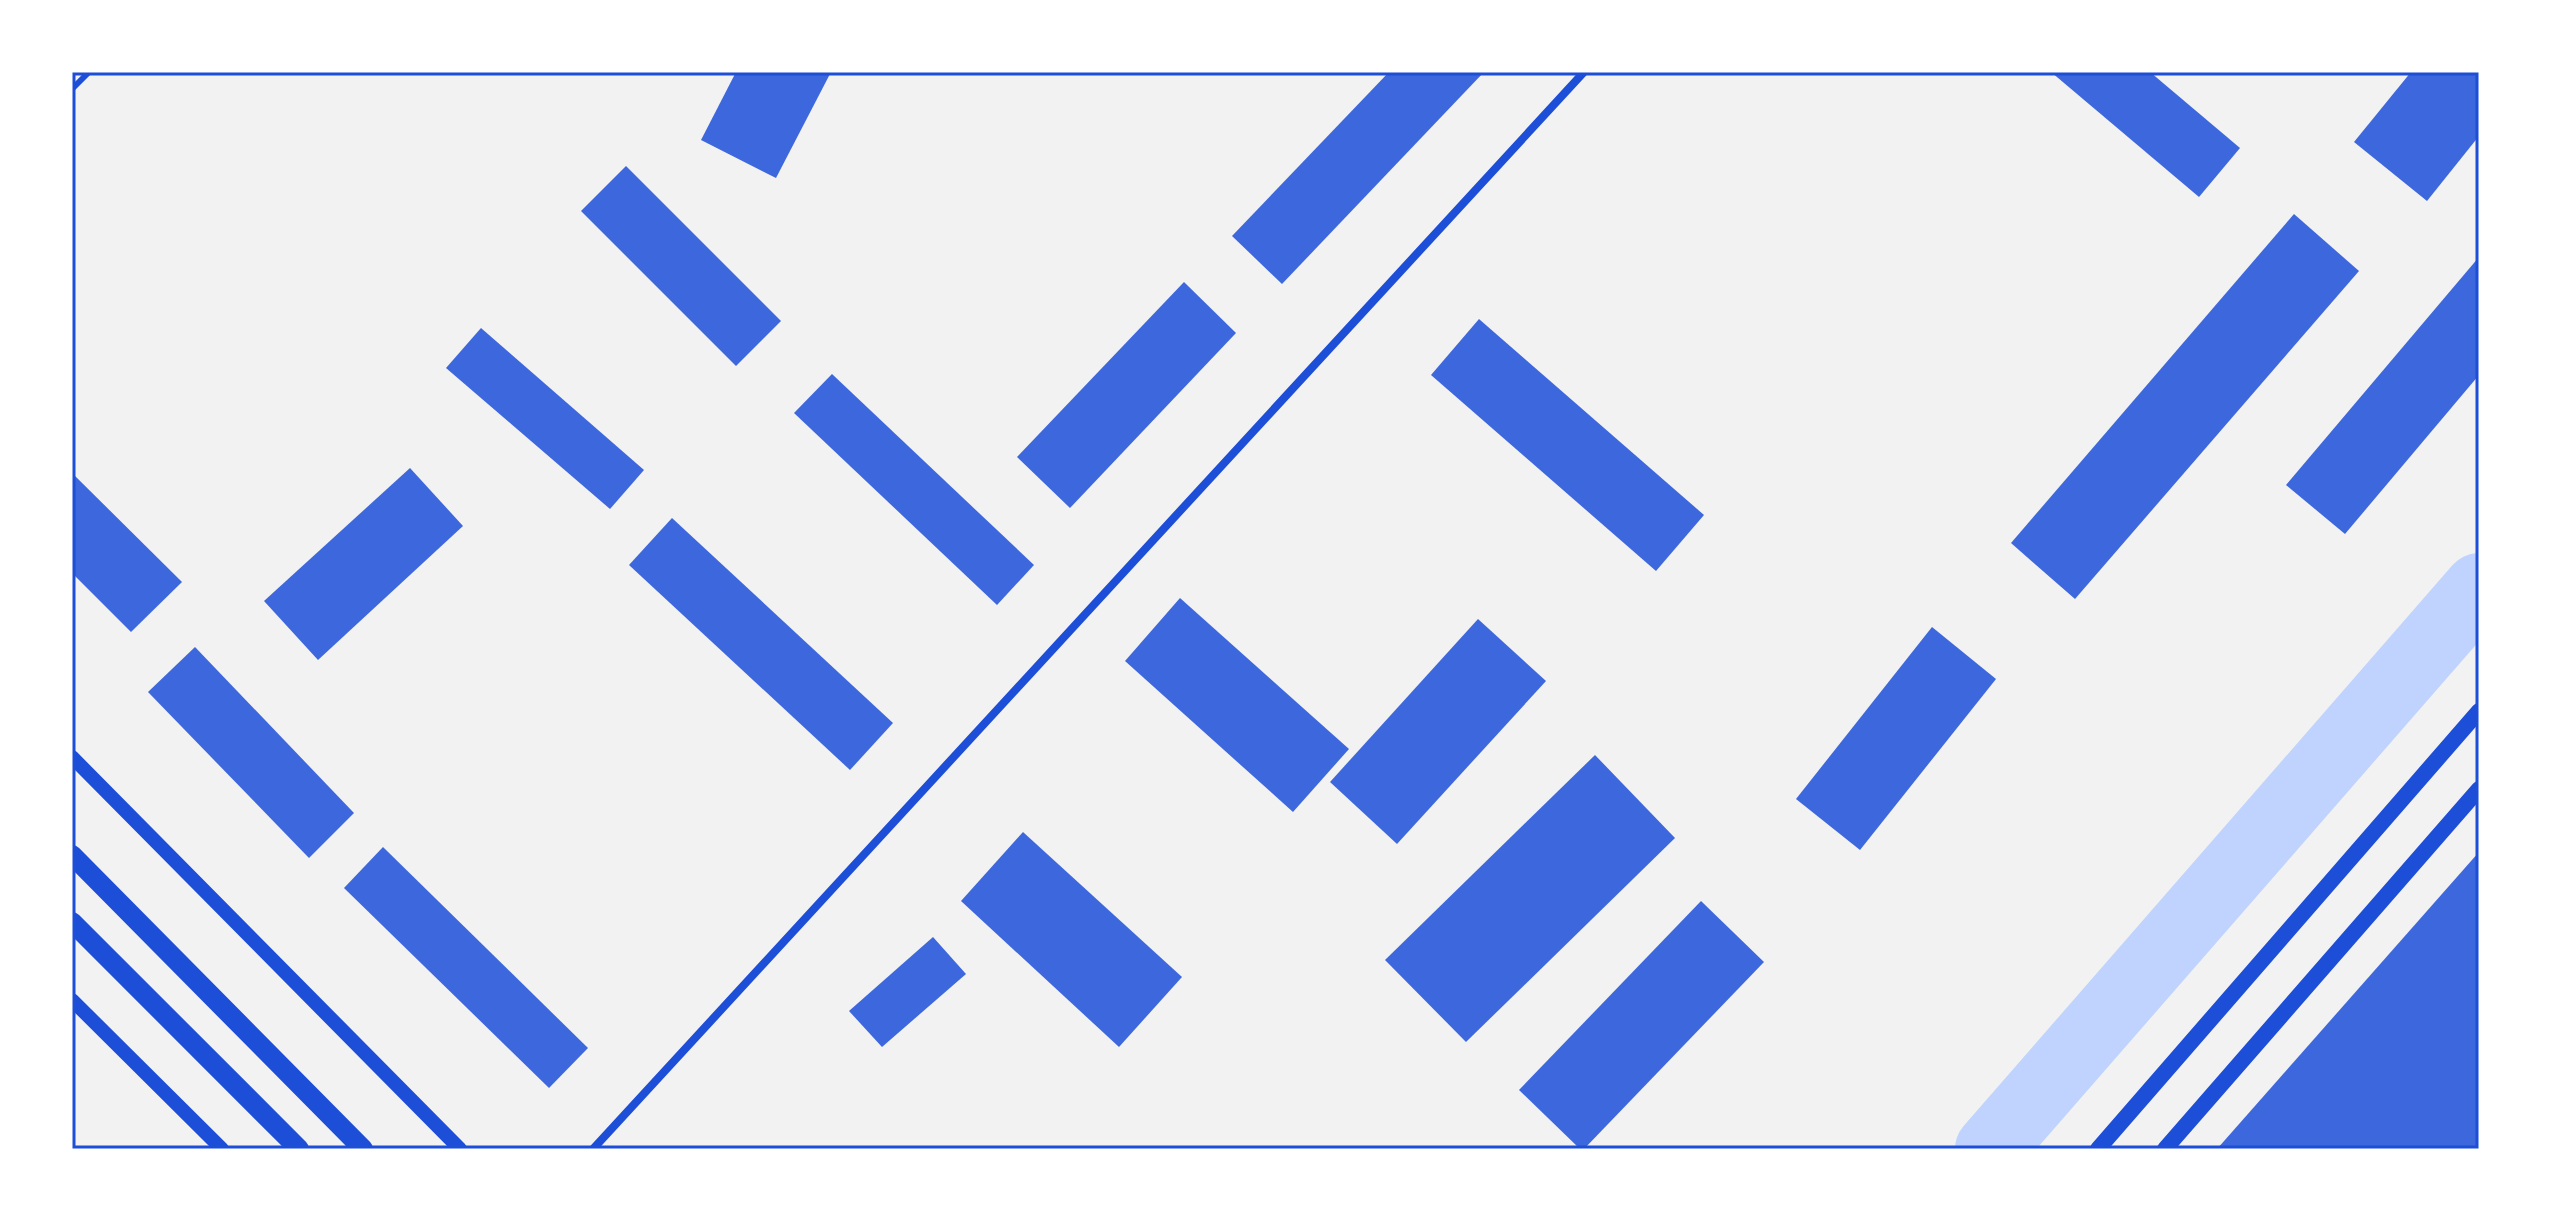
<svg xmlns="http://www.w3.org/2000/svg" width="2551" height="1221" font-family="Inter,sans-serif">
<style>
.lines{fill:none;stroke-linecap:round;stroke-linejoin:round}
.river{stroke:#bfd3fe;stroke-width:70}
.building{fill:#3d67dc}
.service{stroke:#1d4ed8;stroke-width:6}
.minor{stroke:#1d4ed8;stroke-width:8}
.tertiary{stroke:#1d4ed8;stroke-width:14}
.secondary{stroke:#1d4ed8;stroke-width:16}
.primary{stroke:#1d4ed8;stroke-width:20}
.neatline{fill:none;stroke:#1d4ed8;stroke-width:3}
</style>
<rect width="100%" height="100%" fill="#f2f2f2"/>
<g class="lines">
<path class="river" d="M1990,1149l489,-561"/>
</g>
<g class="building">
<path d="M736,72h95l-55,106 -75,-38z"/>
<path d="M1389,72h95l-202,212 -50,-48z"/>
<path d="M2051,72h99l90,76 -41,49z"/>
<path d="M2411,72h68v64l-52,65 -73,-59z"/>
<path d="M626,166l155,155 -45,45 -155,-155z"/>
<path d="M2294,214l65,57 -284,328 -64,-56z"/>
<path d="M2479,257v118l-134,159 -59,-49z"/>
<path d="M1184,282l52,51 -166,175 -53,-51z"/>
<path d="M1479,319l225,196 -48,56 -225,-196z"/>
<path d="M481,328l163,142 -34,39 -164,-141z"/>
<path d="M832,374l202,191 -37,40 -203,-192z"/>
<path d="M410,468l53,58 -145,134 -54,-59z"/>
<path d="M72,473l110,109 -51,50 -59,-59z"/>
<path d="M672,518l221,205 -43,47 -221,-205z"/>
<path d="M1180,598l169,151 -56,63 -168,-151z"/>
<path d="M1478,619l68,62 -149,163 -67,-62z"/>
<path d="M1932,627l64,52 -136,171 -64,-51z"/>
<path d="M195,647l159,166 -45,45 -161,-166z"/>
<path d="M1595,755l80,83 -209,204 -81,-82z"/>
<path d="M1023,832l159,145 -63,70 -158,-146z"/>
<path d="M383,847l205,201 -39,40 -205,-200z"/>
<path d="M2479,852v297h-262z"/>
<path d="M1701,901l63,61 -180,187h-4l-61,-59z"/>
<path d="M933,937l33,37 -84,73 -33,-36z"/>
</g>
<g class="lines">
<path class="service" d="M72,89l17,-17"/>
<path class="minor" d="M593,1149l991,-1077"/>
<g class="tertiary">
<path d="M72,757l388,392"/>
<path d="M72,1000l150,149"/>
</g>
<g class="secondary">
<path d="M2098,1149l381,-438"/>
<path d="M2165,1149l314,-360"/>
</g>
<g class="primary">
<path d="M72,855l291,294"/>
<path d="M72,922l227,227"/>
</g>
</g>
<rect width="2551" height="1221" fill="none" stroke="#ffffff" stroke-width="148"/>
<rect x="74" y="74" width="2403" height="1073" class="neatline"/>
</svg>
